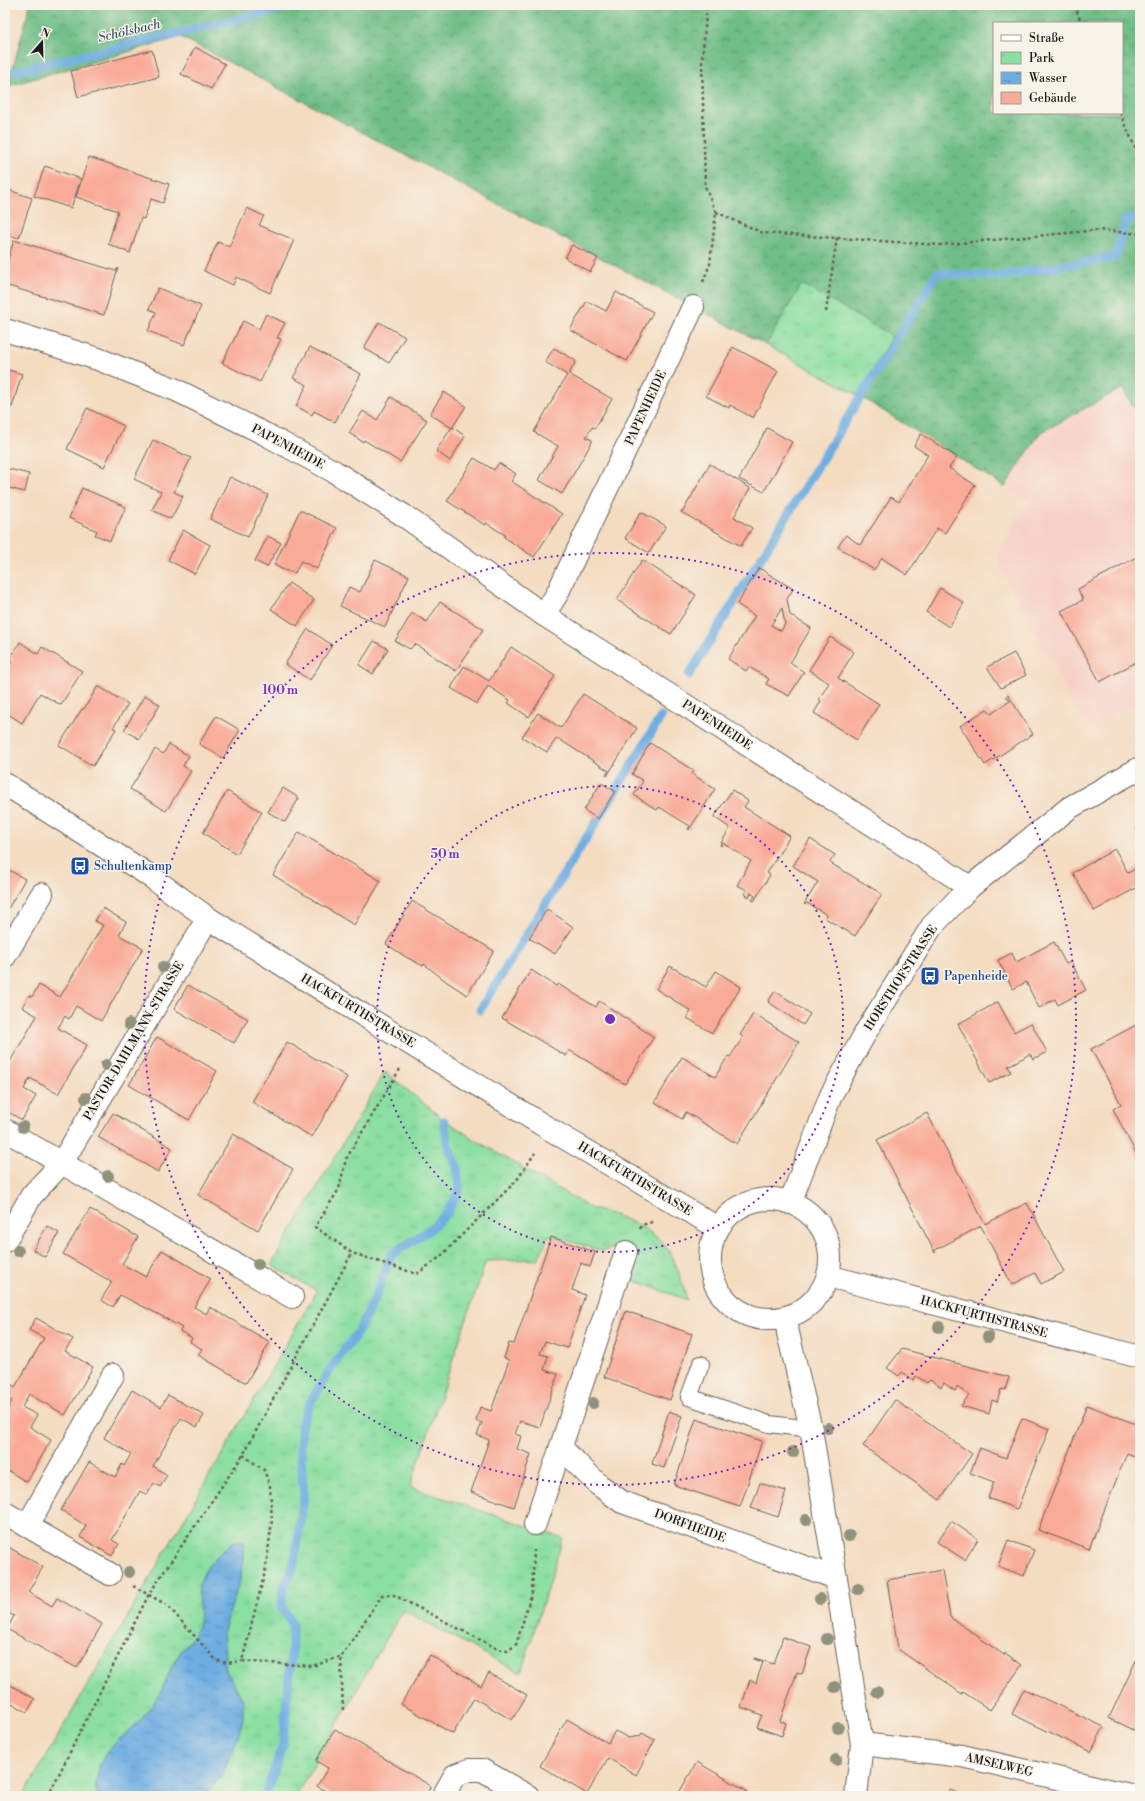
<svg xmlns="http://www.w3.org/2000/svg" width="1145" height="1801" font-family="'Libre Bodoni',serif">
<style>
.built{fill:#f7d1c8}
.forest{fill:url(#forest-crowns);stroke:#466d52;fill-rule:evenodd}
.park{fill:url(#park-tufts);stroke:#547e5e}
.water{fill:url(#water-ripples);stroke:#45647e}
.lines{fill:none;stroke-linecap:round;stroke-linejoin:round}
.stream{stroke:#6eade1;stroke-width:9}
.building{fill:#f9ab97;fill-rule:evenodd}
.lane-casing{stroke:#685f56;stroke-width:18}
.street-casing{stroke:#685f56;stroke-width:24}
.secondary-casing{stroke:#685f56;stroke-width:24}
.path{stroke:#685f56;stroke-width:2.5;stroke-dasharray:3 3;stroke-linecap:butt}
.lane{stroke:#fff;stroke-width:16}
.street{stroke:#fff;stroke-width:22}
.secondary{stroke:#fff;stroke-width:22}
.tree{fill:#8f927c}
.ring{fill:none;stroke:#7b2cbf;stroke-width:2;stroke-dasharray:2 4}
.labels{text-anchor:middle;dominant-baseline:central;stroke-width:3;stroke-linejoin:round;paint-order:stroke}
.street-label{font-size:12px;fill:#1c1c1c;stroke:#f7f3e8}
.transit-label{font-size:12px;fill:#164399;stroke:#f7f3e8;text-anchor:start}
.water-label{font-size:13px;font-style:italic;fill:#3d566b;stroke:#f7f3e8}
.centre{fill:#7b2cbf;stroke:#f7f3e8;stroke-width:2}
.ring-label{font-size:12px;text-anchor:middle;font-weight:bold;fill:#7b2cbf;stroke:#f7f3e8;stroke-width:3;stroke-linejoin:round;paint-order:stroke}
</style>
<defs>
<pattern id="forest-crowns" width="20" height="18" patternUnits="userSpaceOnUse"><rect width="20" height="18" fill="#70be87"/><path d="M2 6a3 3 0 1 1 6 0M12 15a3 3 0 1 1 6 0" fill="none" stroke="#5b9a6e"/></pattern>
<pattern id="park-tufts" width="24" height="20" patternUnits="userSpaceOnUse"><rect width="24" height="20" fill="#8bdfa1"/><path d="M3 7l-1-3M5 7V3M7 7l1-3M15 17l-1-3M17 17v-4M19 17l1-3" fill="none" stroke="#77bf8a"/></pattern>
<pattern id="water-ripples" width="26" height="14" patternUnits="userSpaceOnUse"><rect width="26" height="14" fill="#6eade1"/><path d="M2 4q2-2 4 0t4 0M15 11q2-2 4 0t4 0" fill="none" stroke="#5a8cb6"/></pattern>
</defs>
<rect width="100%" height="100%" fill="#f7f3e8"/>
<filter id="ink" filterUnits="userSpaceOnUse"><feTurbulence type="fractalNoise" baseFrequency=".025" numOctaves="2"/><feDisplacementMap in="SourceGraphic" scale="8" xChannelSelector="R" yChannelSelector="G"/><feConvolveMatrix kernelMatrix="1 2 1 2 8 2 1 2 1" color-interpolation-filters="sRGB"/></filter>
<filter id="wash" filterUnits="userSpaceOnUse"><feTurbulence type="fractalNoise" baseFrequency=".012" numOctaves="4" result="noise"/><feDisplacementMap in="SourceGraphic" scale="16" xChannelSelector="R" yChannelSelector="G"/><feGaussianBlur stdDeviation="0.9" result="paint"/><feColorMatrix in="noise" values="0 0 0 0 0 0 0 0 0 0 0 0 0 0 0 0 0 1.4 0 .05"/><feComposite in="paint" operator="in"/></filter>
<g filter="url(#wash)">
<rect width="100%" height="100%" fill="#f4dcc1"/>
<path class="built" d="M1122,388l18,30v283l-53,29 -88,-166 -1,-10 3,-8 28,-44 -24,-15 35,-54z"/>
<path class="forest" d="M30,5h1110v413l-18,-30 -82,45 -35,54 -147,-92 34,-59 -90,-52 -36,61 -585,-308 -173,49zM994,23h128v90h-128z"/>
<g class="park">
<path d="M802,284l90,52 -34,59 -92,-50z"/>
<path d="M385,1072l57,46 30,20 120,71c27,6 60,18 77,42 9,15 13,32 18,49l-54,-20 -3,-3 -12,-30 -16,4 -53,-16 -11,24 -52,2 -76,226 153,51 -42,135 -118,-63 -107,186h-273l294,-505 -46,-26z"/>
</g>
<path class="water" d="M234,1541l10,1v17l-4,21 -17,53 3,37 17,30v18l-5,19 -17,40 -16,17 -4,2h-104c-3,-12 1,-30 8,-41 7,-11 21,-20 30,-30 10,-9 18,-20 24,-31 8,-13 12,-29 21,-41 7,-10 17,-18 19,-31 2,-11 -2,-24 0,-36 4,-19 21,-34 35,-45z"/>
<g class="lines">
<g class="stream">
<path d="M13,72l284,-67"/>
<path d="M689,675l248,-402 62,3 117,-19 10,-39 14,3"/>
<path d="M480,1010l181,-293"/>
<path d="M265,1796l18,-51 9,-99v-22l-10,-17 1,-18 9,-18 5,-26 7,-48 -3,-37v-35l10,-24 20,-33 27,-36 17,-34 16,-43 38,-25 18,-17 12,-22 -2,-24 -9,-21 -4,-25"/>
</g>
</g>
<g id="blocks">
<g class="building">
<path d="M195,47l30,17 -14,25 -30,-15z"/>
<path d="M152,50l7,27 -81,20 -7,-26z"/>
<path d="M89,157l80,27 -6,19 -12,-4 -7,20 -3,-1 -11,35 -22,-9 10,-33 -42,-14z"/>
<path d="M45,166l36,13 -10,29 -37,-12z"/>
<path d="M6,189l26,9 -13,40 -14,-4z"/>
<path d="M247,208l17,8 -5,9 35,15 -24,53 -34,-16 -3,8 -29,-14 14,-29 11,5z"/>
<path d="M14,240l102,31 2,-3 -14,47 -99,-30v-16z"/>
<path d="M572,245l26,13 -8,14 -25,-14z"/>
<path d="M158,288l43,18 -17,39 -36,-14 8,-19 -7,-3z"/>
<path d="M616,292l37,20 -26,49 -57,-31 17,-29 19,10z"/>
<path d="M266,314l19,9 -8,15 4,1 -21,43 -38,-19 21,-42 16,8z"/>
<path d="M379,322l26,15 -8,13 1,1 -1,2 -1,-1 -7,11 -25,-15z"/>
<path d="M310,347l51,27 -26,48 -21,-11 -2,4 -16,-9 11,-21 -14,-7z"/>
<path d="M733,347l45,24 -25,47 -23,-13 -1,3 -23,-12z"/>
<path d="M554,348l22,13 -7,13 43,25 -17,29 -3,-1 -6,10 6,3v2l-30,52 -23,-14 19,-34 -24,-14 33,-57 -22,-13z"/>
<path d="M5,369l17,5 -10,33 -7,-2z"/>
<path d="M444,392l22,14 -14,22 -22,-14z"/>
<path d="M391,397l36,23 -27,42 -36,-22 -1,2 -14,-9 14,-22 14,9z"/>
<path d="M87,408l37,18 -20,41 -37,-18z"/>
<path d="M452,427l13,9 -15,25 -14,-10z"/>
<path d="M767,428l25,14 -28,50 -25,-13z"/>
<path d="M921,434l36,23 -8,11 26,17 -30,48 -8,-5 -30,47 -25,-17 -8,12 -36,-23 8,-12 14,10 31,-48 8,5 29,-47 -14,-9z"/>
<path d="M153,440l38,18 -17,34 9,4 -12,23 -19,-9 9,-18 -27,-13z"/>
<path d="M474,458l20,12 5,-7 17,11 -5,7 51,33 -28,43 -30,-20 1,-2 -19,-12 -1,2 -38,-24z"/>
<path d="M710,464l40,24 -16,29 18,11 -11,18 -60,-34 1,-2 1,1z"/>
<path d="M5,468l24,6 -4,18 -20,-5z"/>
<path d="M230,477l38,18 -20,42 -38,-18z"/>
<path d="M82,488l44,19 -16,34 -15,-6 2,-4 -28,-13z"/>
<path d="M300,510l37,18 -20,41 -16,-8 -6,12 -11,-3 -10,-5z"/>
<path d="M641,512l25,14 -17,27 -24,-15z"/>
<path d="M183,530l27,15 -15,29 -27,-14z"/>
<path d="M268,536l13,7 -14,24 -12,-6z"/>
<path d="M1140,555v105l-40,22 -39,-71 22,-11 -5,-11z"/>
<path d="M375,560l34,16 -24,51 -45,-21 9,-19 11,5z"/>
<path d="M642,560l54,35 -25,39 -54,-34z"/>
<path d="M759,568l34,21 -6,10 3,16 21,13 -21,35 14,9 -15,24 -23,-12 3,-5 -20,-12 -3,4 -18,-12 27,-43 -18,-12zM782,608l3,16 -4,7 -10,-6z"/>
<path d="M289,583l25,17 -17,26 -26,-17z"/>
<path d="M940,588l24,15 -15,24 -23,-15z"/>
<path d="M440,602l43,27 -27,42 -41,-27 -5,5 -15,-8 17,-28 15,9z"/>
<path d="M308,629l24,16 -22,35 -25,-16z"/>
<path d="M830,637l24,15 -16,26 41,26 -22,36 -43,-27 7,-12 -2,-2 10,-16 -20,-13z"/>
<path d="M374,641l14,8 -15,25 -14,-9z"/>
<path d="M20,642l18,12 4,-7 40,24 -21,34 -21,-12 -18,30 -17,-11v-40l8,-12 -3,-2z"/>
<path d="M511,647l44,29 -26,41 -21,-14 2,-3 -22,-14 -11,18 -26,-16 13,-22 25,15z"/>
<path d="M1014,653l12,22 -25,13 -14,-21z"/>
<path d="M98,686l30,18 -15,24 3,1 -23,37 -34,-21 23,-36h2z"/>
<path d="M583,694l54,34 -30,48 -1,-1 3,-4 -52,-33 -10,14 -25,-15 16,-24 23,15z"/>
<path d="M145,695l15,10 -21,34 -15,-9z"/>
<path d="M1008,695l25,39 -48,31 -25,-39 27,-17 4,5 19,-13 -4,-5z"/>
<path d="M216,716l24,14 -17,28 -24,-14z"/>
<path d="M650,743l44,28 -2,3 23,15 -26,41 -1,-1 2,-3 -31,-19 -2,3 -23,-15 9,-14 -11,-7z"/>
<path d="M169,744l20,12 -6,10 8,5 -25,40 -36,-22 25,-40 8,5z"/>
<path d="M601,783l14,8 -17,28 -14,-9z"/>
<path d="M283,788l16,10 -14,24 -17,-10z"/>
<path d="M732,790l16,11 -4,6 46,29 -23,37 3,2 -16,26 -2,-1 3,-4 -4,-3 -2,4 -5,-3 3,-4 -10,-5 14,-24 -28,-18 -2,3 -1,-1 10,-17 -16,-11z"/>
<path d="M227,791l35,21 -25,42 -34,-21z"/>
<path d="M1140,827v9l-4,-7z"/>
<path d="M299,832l82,49 -27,44 -81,-50z"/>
<path d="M810,839l25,16 -5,7 2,2 50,30 -27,42 -30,-18 2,-3 -20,-12 -2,2 -1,-1 14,-22 -25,-16z"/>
<path d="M1115,849l13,24 12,-7v29l-4,-7 -42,23 -21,-38z"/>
<path d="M5,868l20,11 -20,35z"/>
<path d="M412,901l82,50 -27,44 -20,-13 -23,-18 -1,2 -17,-9 -20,-13z"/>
<path d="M103,908l23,14 -7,13 24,13 -42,73 -25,-15 -7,13 -4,-3 -7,12 29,17 -29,49 -28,-16 -6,11 12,7 -14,24 -17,-10v-47l3,2 29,-49 -15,-9 7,-12 3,2 7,-12 21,12 43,-72 -8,-4z"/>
<path d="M547,909l26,18 -18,27 -26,-16z"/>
<path d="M1054,942l12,22 5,-2 15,28 -28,15 -3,-6 -16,9 -13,-26 -13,7 -15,-29 14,-7 4,9z"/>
<path d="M670,966l36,21 10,-16 25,16 -29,46 -25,-15 4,-7 -35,-22z"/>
<path d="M531,970l25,16 2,-2 38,23 3,-6 55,36 -29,47 -56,-34 -3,6 -64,-38z"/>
<path d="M188,985l60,34 -14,24 -60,-34z"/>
<path d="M775,991l35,23 -7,11 -35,-23z"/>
<path d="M998,1002l16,30 17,-9 16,29 -14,7 -3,-5 -22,12 3,6 -22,11 -31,-59z"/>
<path d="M753,1014l46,28 -62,102 -51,-32 -4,7 -27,-17 27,-45 33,20 13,-21 2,1 13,-20 -3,-2z"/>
<path d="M1140,1023v138l-27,-52 8,-5 -30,-55z"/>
<path d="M157,1037l60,34 -28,49 -60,-35z"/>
<path d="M287,1042l60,35 -35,60 -60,-35z"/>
<path d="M113,1113l59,35 -14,24 -60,-35z"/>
<path d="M927,1113l58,111 42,-21 37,69 -23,12 -6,-11 -23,12 -31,-59 -46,24v3l-58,-113z"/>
<path d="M233,1134l60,35 -35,61 -60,-35z"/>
<path d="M90,1209l48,28 -16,27 24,13 16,-27 49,29 -17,28 12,7 4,-7 60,35 -24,41 -48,-28 4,-6 -12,-7 2,-4 -12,-7 2,-3 -24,-14 -38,-19 -7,12 -12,-7 11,-18 -49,-28z"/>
<path d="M47,1226l12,7 -14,24 -12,-7z"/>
<path d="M551,1237l44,15 -5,15 -9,-4 -9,27 13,5 -18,53 -22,-7 -5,13 8,2 -4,14 14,4 -18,53 -20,-6 -5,13 6,2 -4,13 14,5 -17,53 -43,-15 18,-52 -12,-5 5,-12 -6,-2 4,-14 11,4 18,-51 -5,-2 5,-15 5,1z"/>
<path d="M626,1311l66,23 -22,66 -66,-23z"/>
<path d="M36,1318l37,21 -8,12 28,16 -28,48 -36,-21 -7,13 15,8 -7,12 21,13 -24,42 -22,-13v-55l7,-13 -7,-4v-17l10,7 29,-49 -15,-8z"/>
<path d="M902,1349l107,28 -4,13 -4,-1 -4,13 -5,-2 -3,14 -28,-8 8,-11 -12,-8 -2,4 -11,-8 -3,4 -11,-7 -3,3 -11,-7 -3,4 -11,-8 -3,4 -12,-8z"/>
<path d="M132,1390l29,17 7,-12 36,20 -7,12 -16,-9 -28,48 14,9 -7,12 -6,-4 -7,12 -7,-4 -28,49 7,4 -7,12 -32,-19 6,-11 -25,-16 28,-48 26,15 7,-13 2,2 7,-12 -27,-16z"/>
<path d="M895,1400l77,54 -32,46 -77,-54z"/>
<path d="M1087,1405l51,20 -2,5 4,1v27l-13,-5 -38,96 -51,-19z"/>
<path d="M669,1411l13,5 -18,52 -12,-4z"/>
<path d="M1022,1418l27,11 -32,80 -29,-11 6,-16 -24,-9 10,-25 26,10z"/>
<path d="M696,1419l66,22 -22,66 -66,-22z"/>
<path d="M760,1483l26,8 -8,26 -27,-9z"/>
<path d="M951,1521l27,18 -13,21 -28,-18z"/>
<path d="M1008,1540l26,10 -10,26 -26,-10z"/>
<path d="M5,1545l38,22 -15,25 24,14 5,-8 45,26 -25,44 -70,-39 7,-13 -9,-5z"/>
<path d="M942,1570l8,47 54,38 1,-2 17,12 -32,45 -27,-18 -1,2 -64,-45 -11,-69z"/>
<path d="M783,1637l28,10 -9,27 -5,-2 -17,49 6,2 -4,13 -25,-9 5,-12 -21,-8 9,-27 6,3 7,-21 -9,-3v-1l20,6z"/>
<path d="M1140,1652v81l-31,-15z"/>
<path d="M430,1655l51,31 8,-13 38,22 -15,25 -38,-22 -21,36 -52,-30z"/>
<path d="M5,1682l30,17 -8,13 -17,-10 -5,8z"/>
<path d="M1024,1689l80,38 -13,25 -79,-38z"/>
<path d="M567,1719l41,24 7,-12 14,7 11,-2 2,-3 13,7 -19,35 -28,-17 -21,36 -47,-28z"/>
<path d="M335,1729l96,57 -6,10h-91l-17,-10 11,-18 -12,-7z"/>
<path d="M697,1762l50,29 -3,5h-67z"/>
<path d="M950,1790l15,6h-18z"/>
</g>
</g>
</g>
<g filter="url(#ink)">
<use href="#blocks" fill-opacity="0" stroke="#685f56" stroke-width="1"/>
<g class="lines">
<defs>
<path id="lane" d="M701,1364l-12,33 80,27 42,5"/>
<g id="street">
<path d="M5,330l93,29 78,31 89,44 70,38 68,43 141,100 426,272"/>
<path d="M544,615l13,-21 136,-287"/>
<path d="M5,956l37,-62"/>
<path d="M5,1130l287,167"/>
<path d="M790,1203l41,-108 36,-65 65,-104 38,-39 99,-79 71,-40"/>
<path d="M5,1241l27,-46 29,-31 147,-246"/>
<path d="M786,1317l2,16 23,96 25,149 26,166 -6,52"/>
<path d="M561,1448l38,37 23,17 214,76"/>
<path d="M5,1513l105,61"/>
<path d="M535,1524l91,-272"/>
<path d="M27,1526l86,-151"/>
<path d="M862,1744l100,12 172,40"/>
<path d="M443,1796l12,-21 14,-5h13l46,26"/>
</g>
<g id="secondary">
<path d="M5,784l142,90 61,44 124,78 219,134 167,98"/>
<circle cx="770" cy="1259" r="60"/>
<path d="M828,1276l312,81"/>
</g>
</defs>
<use href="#lane" class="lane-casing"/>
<use href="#street" class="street-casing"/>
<use href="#secondary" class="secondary-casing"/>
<g class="path">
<path d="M1075,5l6,18"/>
<path d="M1120,113l20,46"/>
<path d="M716,212l47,21 177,12 159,-15 41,4"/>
<path d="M703,282l7,-18 6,-52 -11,-26 -3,-126 5,-55"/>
<path d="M826,312l11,-75"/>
<path d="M400,1069l-54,90 -7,30 -24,38 37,26 65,21 23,-17 77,-77 18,-27"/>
<path d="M640,1229l2,-4 10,-3"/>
<path d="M243,1455l21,15 6,16 2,34 -6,48 -24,93 71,5 27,-9"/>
<path d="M133,1586l34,19 49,55 11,3 15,-2"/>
<path d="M343,1710l-2,-53 41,-62h12l104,54 9,2 9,-6 16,-53 2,-42"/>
<path d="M48,1796l101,-202 94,-139 109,-202"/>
</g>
<use href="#lane" class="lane"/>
<use href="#street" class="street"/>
<use href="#secondary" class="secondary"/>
</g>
<g class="tree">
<circle cx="163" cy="967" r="6"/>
<circle cx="129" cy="1024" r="6"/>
<circle cx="106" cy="1065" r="6"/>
<circle cx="86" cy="1098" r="6"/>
<circle cx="23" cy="1127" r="6"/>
<circle cx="108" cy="1176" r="6"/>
<circle cx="18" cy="1251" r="6"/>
<circle cx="258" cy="1264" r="6"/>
<circle cx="939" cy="1327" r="6"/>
<circle cx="988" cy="1337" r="6"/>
<circle cx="593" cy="1403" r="6"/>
<circle cx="828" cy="1428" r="6"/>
<circle cx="793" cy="1452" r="6"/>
<circle cx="806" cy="1520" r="6"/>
<circle cx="849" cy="1536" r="6"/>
<circle cx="129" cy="1572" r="6"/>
<circle cx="858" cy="1589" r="6"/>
<circle cx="820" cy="1599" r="6"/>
<circle cx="827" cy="1639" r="6"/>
<circle cx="835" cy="1687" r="6"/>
<circle cx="877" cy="1692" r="6"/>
<circle cx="838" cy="1728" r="6"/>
<circle cx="836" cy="1760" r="6"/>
</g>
</g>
<g class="ring">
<circle cx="610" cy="1019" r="233"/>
<circle cx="610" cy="1019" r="466"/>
</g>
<defs>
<symbol id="bus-square" viewBox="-11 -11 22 22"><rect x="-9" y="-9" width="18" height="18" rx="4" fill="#1a4fb4" stroke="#f7f3e8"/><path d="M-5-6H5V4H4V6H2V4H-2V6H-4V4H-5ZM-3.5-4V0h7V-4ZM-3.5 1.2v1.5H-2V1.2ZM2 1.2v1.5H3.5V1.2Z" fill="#fff"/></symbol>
</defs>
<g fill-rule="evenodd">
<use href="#bus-square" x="69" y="855" width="22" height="22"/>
<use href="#bus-square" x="919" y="965" width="22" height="22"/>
</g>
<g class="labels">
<g class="street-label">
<text transform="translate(646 408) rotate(-65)">PAPENHEIDE</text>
<text transform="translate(288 447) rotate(28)">PAPENHEIDE</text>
<text transform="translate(717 725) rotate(33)">PAPENHEIDE</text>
<text transform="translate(901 978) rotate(-57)">HORSTHOFSTRASSE</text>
<text transform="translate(358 1011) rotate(31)">HACKFURTHSTRASSE</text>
<text transform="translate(134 1041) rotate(-59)">PASTOR-DAHLMANN-STRASSE</text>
<text transform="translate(635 1179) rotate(31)">HACKFURTHSTRASSE</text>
<text transform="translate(984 1317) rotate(15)">HACKFURTHSTRASSE</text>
<text transform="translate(690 1526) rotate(20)">DORFHEIDE</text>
<text transform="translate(999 1765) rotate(13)">AMSELWEG</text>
</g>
<g class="transit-label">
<text x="94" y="866">Schultenkamp</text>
<text x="944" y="976">Papenheide</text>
</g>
<g class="water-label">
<text transform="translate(129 31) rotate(-13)">Schölsbach</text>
</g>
</g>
<circle cx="610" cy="1019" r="6" class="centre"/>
<g class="ring-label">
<text x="280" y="694">100 m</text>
<text x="445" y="858">50 m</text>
</g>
<rect width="1145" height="1801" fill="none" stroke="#f7f3e8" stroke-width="20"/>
<rect x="993" y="22" width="130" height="92" fill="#f7f3e8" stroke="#9f9d96"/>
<rect x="1001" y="35" width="20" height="6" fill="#ffffff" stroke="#9f9d96"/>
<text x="1029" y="42" font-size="12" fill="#1c1c1c">Straße</text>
<rect x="1001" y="52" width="20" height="12" fill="url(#park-tufts)" stroke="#9f9d96"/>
<text x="1029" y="62" font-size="12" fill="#1c1c1c">Park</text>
<rect x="1001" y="72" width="20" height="12" fill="url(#water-ripples)" stroke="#9f9d96"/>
<text x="1029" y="82" font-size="12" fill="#1c1c1c">Wasser</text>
<rect x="1001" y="92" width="20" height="12" fill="#f9ab97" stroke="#9f9d96"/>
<text x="1029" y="102" font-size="12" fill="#1c1c1c">Gebäude</text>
<g transform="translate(42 42) rotate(20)" stroke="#f7f3e8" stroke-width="3" paint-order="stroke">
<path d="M0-3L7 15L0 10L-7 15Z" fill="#1c1c1c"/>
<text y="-6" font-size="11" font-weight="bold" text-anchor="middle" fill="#1c1c1c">N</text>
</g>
</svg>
